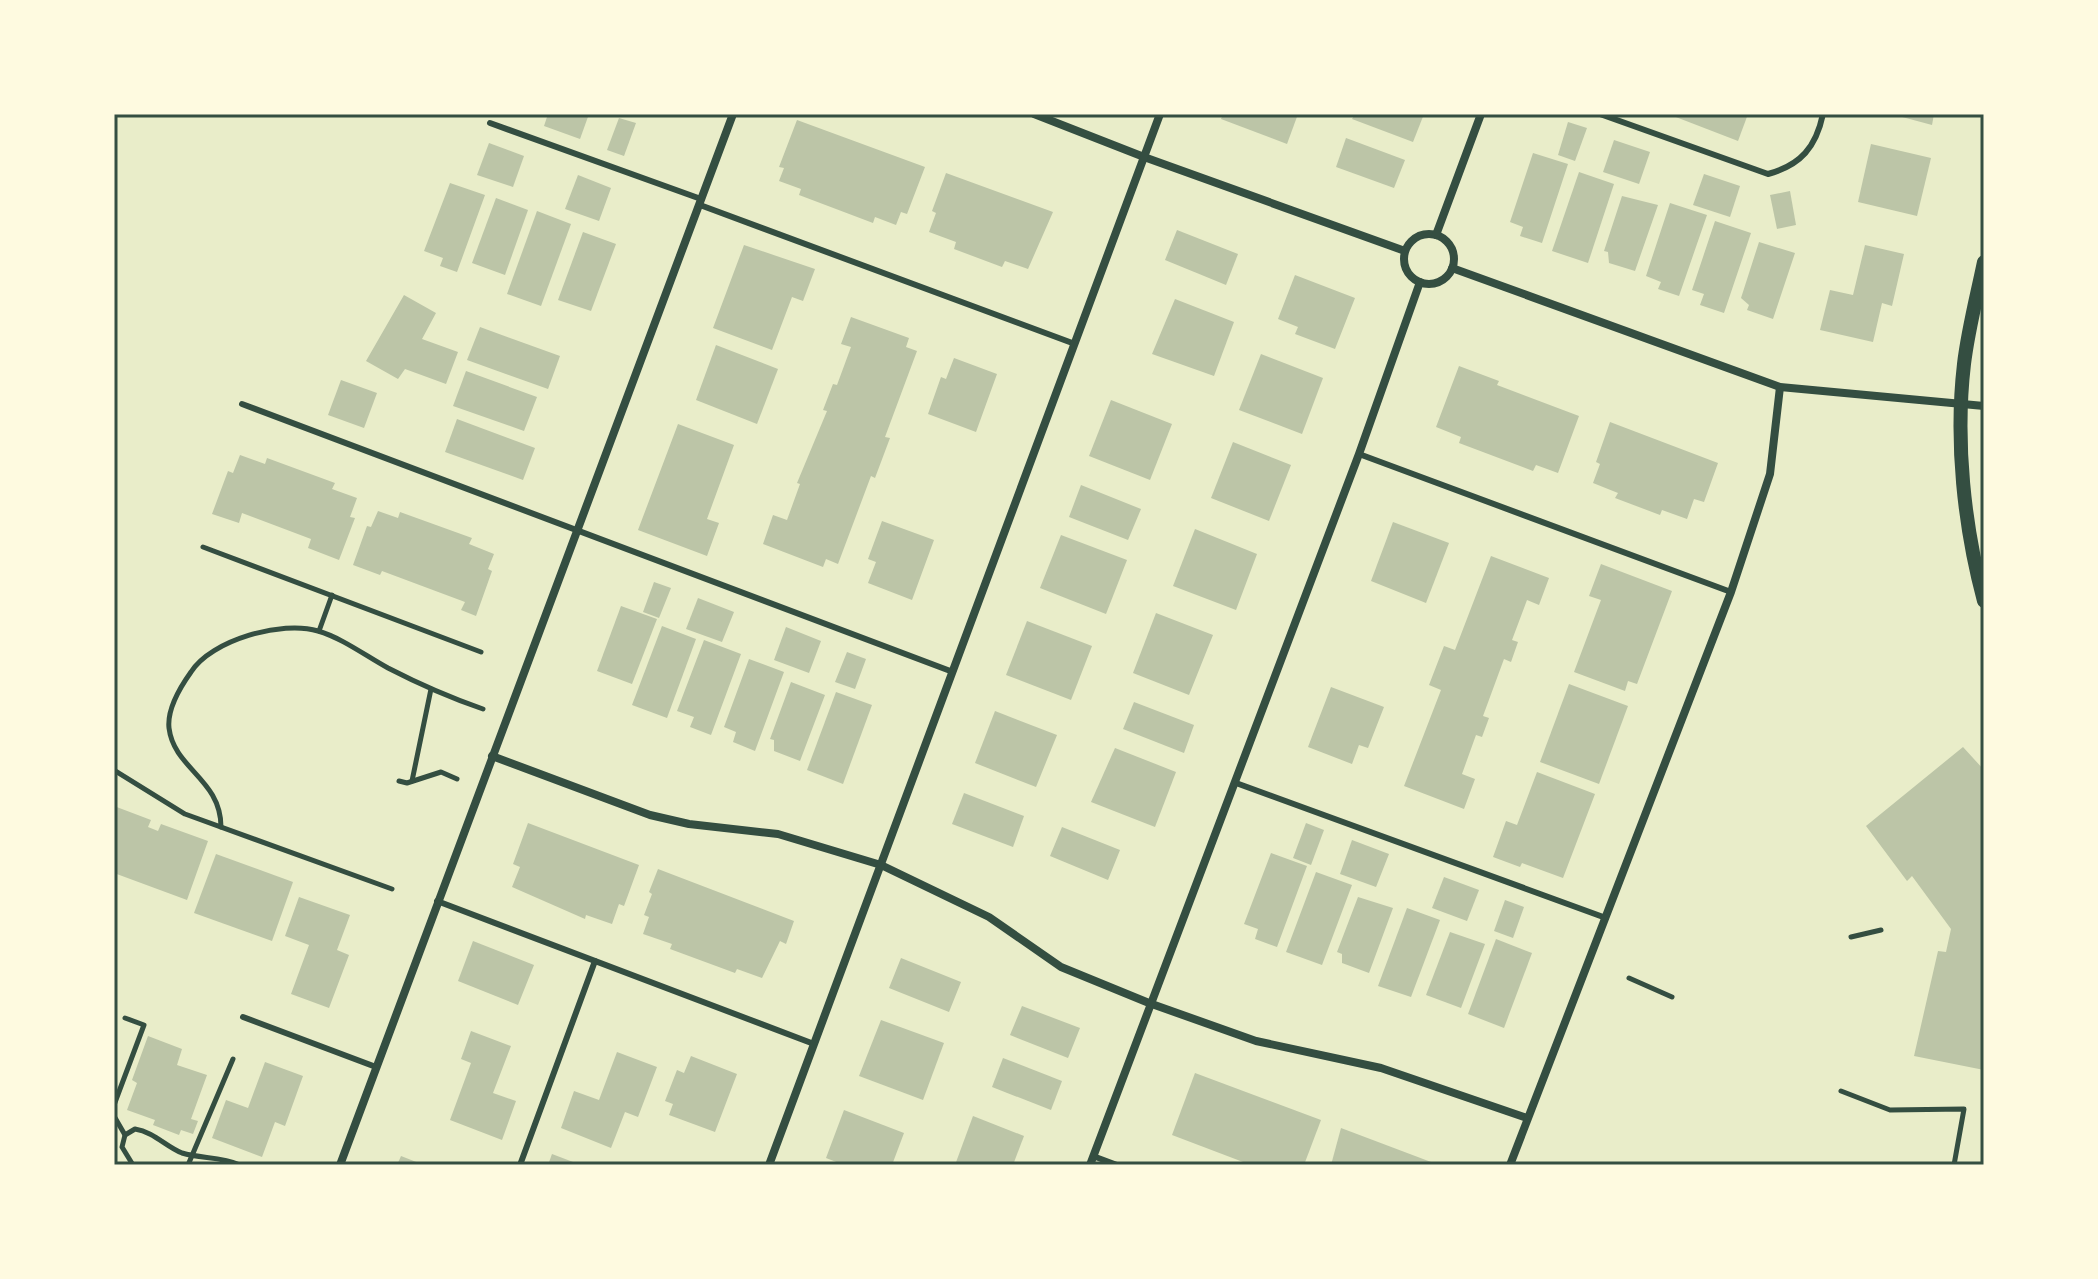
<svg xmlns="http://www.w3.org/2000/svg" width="2098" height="1279" font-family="Ubuntu,sans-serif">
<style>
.building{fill:#bcc5a7}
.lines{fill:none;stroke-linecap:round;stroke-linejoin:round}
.path{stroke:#344e41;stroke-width:5}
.service{stroke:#344e41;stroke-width:6}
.minor{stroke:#344e41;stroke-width:8}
.tertiary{stroke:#344e41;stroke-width:14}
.neatline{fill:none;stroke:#344e41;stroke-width:3}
</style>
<rect width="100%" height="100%" fill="#e9edc9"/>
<g class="building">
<path d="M548,114h41l-9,25 -36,-13z"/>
<path d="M1223,114h75l-11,30 -66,-25z"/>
<path d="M1355,114h69l-11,28 -61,-23z"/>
<path d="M1668,114h80l-10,27z"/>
<path d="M1891,114h43l-2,11z"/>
<path d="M619,118l17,5 -12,33 -17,-6z"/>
<path d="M797,120l128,47 -18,47 -6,-2 -5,13 -21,-8 -2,6 -74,-28 2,-6 -22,-8 5,-13 -5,-1z"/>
<path d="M1568,122l19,6 -12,33 -17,-6z"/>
<path d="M1346,138l59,22 -11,28 -58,-21z"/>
<path d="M1614,140l36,12 -11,32 -36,-12z"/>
<path d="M489,143l35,13 -11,31 -36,-12z"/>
<path d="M1871,144l60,14 -14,58 -59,-14z"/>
<path d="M1533,153l35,11 -26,79 -22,-7 3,-9 -13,-5z"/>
<path d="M1579,172l35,12 -26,79 -36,-12z"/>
<path d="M946,173l107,39 -25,57 -23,-8 -3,6 -48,-18 2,-7 -27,-10 7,-19 -4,-2z"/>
<path d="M1704,174l36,12 -10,31 -37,-12z"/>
<path d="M578,175l33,13 -12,33 -34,-12z"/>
<path d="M450,183l35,12 -28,77 -17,-6 3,-8 -19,-7z"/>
<path d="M1790,191l6,34 -19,4 -7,-34z"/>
<path d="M1622,196l36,9 -23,66 -26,-8 -1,-11 -4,-1z"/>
<path d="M496,198l32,12 -23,65 -33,-12z"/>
<path d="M1670,203l37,12 -28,81 -21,-7 3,-7 -15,-6z"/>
<path d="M537,211l34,13 -30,82 -34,-12z"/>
<path d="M1715,221l36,12 -27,80 -24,-8 4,-11 -12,-4z"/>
<path d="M1177,230l61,24 -12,31 -61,-25z"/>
<path d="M583,232l33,12 -25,67 -33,-11z"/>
<path d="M1759,242l36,11 -22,66 -26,-9 2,-5 -8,-7z"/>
<path d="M744,245l71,24 -12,32 -11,-4 -20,53 -59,-22z"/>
<path d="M1865,245l39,9 -12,52 -10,-3 -9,39 -53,-12 10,-40 23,5z"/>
<path d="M1295,275l60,23 -20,51 -40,-15 3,-7 -20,-8z"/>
<path d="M404,295l32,18 -14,26 36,13 -12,32 -41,-15 -7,10 -32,-18z"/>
<path d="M1175,299l59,23 -20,54 -62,-22z"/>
<path d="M851,317l58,21 -3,9 11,4 -32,86 5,1 -15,40 -4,-2 -33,88 -12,-5 -3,8 -60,-23 10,-29 14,5 13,-36 -3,-1 30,-72 -4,-1 10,-26 4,1 14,-38 -10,-3z"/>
<path d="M480,327l80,29 -12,33 -81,-29z"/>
<path d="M716,345l62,24 -21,55 -61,-24z"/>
<path d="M1261,354l62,24 -21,56 -63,-24z"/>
<path d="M954,358l43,16 -21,58 -48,-18 13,-37 5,2z"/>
<path d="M1459,366l40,15 -2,4 82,31 -21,57 -22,-8 -3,6 -74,-28 2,-6 -25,-10z"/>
<path d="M466,371l71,26 -13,34 -71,-25z"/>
<path d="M341,380l36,13 -13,35 -36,-13z"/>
<path d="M1111,400l61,24 -22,56 -61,-24z"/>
<path d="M457,419l78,29 -12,32 -78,-28z"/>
<path d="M1610,422l108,41 -14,39 -10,-3 -7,20 -25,-9 -2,5 -45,-17 3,-5 -25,-10 7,-19 -4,-2z"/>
<path d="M678,424l56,21 -27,74 12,4 -12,33 -69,-26z"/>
<path d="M1233,442l58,23 -22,56 -58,-23z"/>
<path d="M240,455l25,9 2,-6 68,25 -3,6 25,9 -7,19 5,1 -16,42 -31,-12 3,-9 -69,-26 -3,10 -27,-9 16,-43 5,2z"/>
<path d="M1081,485l60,24 -13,31 -59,-23z"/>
<path d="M378,511l20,7 2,-6 72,26 -3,6 25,10 -6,15 4,2 -16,45 -15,-6 4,-8 -83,-31 -2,4 -27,-10 14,-39 4,1z"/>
<path d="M882,521l52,19 -22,60 -44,-17 8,-21 -8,-3z"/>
<path d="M1393,522l56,21 -23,60 -55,-22z"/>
<path d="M1195,529l62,25 -21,56 -63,-24z"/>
<path d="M1061,535l66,25 -21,54 -66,-26z"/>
<path d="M1491,556l58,22 -10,27 -12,-5 -15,40 6,2 -7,20 -7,-3 -21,57 6,2 -7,19 -6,-2 -14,39 13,5 -11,30 -60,-23 37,-96 -12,-5 15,-39 11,4z"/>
<path d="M1601,564l71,27 -35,93 -9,-3 -3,10 -51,-19 27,-72 -12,-4z"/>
<path d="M654,582l17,6 -12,30 -16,-6z"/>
<path d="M698,598l36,14 -12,30 -36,-13z"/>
<path d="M621,606l36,13 -25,65 -35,-13z"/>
<path d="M1156,613l57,22 -24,60 -56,-22z"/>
<path d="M1027,621l65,25 -21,54 -65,-25z"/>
<path d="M662,626l34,13 -29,79 -35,-13z"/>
<path d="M786,627l35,14 -12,32 -35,-13z"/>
<path d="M704,640l37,14 -30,81 -21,-8 4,-10 -17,-6z"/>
<path d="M847,652l19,7 -11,30 -20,-7z"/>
<path d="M749,659l35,13 -29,79 -22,-9 3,-10 -12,-5z"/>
<path d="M791,682l34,13 -25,66 -26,-10v-11l-4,-1z"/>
<path d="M1569,684l59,22 -29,78 -59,-22z"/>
<path d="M1331,687l53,20 -16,41 -9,-3 -7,19 -44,-17z"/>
<path d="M836,692l36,13 -29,79 -36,-14z"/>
<path d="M1134,702l60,23 -10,28 -61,-24z"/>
<path d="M995,711l62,24 -21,52 -61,-24z"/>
<path d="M1963,747l21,23v300l-70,-14 24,-105 8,1 5,-23 -39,-53 -5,5 -41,-55z"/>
<path d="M1115,748l61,24 -21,55 -64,-25z"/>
<path d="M1537,772l58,22 -32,84 -41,-15 -2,4 -27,-10 13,-36 11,4z"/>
<path d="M964,793l60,23 -11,31 -61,-23z"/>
<path d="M114,806l37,14 -3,7 10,4 3,-7 47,17 -21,59 -73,-27z"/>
<path d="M528,823l111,42 -15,41 -5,-2 -7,20 -26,-9 -1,4 -73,-32 8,-20 -7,-3z"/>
<path d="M1306,823l18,7 -13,35 -18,-7z"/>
<path d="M1062,827l58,23 -12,30 -58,-24z"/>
<path d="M1352,840l37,14 -13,33 -36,-13z"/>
<path d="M1271,853l36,13 -30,81 -22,-8 3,-10 -14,-5z"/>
<path d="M216,854l77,28 -21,59 -78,-28z"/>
<path d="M658,869l136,52 -8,23 -6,-3 -18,37 -25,-9 -2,4 -65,-24 2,-5 -29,-10 6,-17 -5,-2 8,-21 -3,-2z"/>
<path d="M1316,872l36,13 -30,80 -36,-13z"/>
<path d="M1444,877l35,13 -12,31 -35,-13z"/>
<path d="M299,897l51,18 -13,35 12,5 -20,53 -38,-14 18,-49 -24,-9z"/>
<path d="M1358,897l35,11 -24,65 -27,-10v-9l-5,-2z"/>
<path d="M1505,900l19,7 -11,31 -19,-7z"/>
<path d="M1407,908l33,12 -29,77 -33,-11z"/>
<path d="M1450,932l35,12 -24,64 -35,-13z"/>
<path d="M1496,939l36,14 -28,75 -36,-14z"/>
<path d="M473,941l61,24 -16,40 -60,-24z"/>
<path d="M901,958l60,24 -12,30 -60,-24z"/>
<path d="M1022,1006l58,22 -12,30 -58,-23z"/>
<path d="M881,1020l63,23 -21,57 -64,-24z"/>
<path d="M471,1031l40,15 -18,47 23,8 -14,39 -52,-20 21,-57 -10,-4z"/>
<path d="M148,1036l34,13 -5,16 30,10 -16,44 7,2 -5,13 -12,-4 -2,5 -26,-10 2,-5 -28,-10 10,-27 -5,-3z"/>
<path d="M617,1052l40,15 -19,50 -13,-5 -14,36 -50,-20 13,-37 25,9z"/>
<path d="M691,1056l46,18 -22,58 -46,-17 4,-11 -8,-3 12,-31 7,3z"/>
<path d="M1003,1058l59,23 -11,29 -59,-23z"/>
<path d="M265,1062l38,14 -18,50 -10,-4 -13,35 -50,-19 14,-38 22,8z"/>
<path d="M1195,1073l126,47 -17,45h-53l-79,-30z"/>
<path d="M844,1110l60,23 -12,32h-48l-18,-7z"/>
<path d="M973,1116l51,20 -11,29h-58z"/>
<path d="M1341,1128l98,37h-108z"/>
<path d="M552,1154l29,11h-33z"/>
<path d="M401,1156l23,9h-27z"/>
</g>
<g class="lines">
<g class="path">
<path d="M203,547l278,105"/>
<path d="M319,631l13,-36"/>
<path d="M114,770l71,44 207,75"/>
<path d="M399,781l8,2 34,-11 16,7"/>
<path d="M412,781l19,-92"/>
<path d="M221,827c0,-48 -47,-58 -52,-99 -2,-19 12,-42 22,-56 20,-32 91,-52 127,-41 24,7 48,25 70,37 31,16 63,30 95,41"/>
<path d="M1851,937l30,-7"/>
<path d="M1629,978l43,19"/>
<path d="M1841,1091l49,19 74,-1 -10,56"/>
<path d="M114,1105l30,-80 -19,-7"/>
<path d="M114,1116l11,19"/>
<path d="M133,1165l-11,-18 3,-12 10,-6c19,3 30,17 47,24 19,6 39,3 58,12"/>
<path d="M188,1165l45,-106"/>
</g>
<g class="service">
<path d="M1600,114l168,60c33,-9 48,-27 55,-60"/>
<path d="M490,123l211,76"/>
<path d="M700,205l375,139"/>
<path d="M242,404l711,268"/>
<path d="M1359,454l372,138"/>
<path d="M1236,783l370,135"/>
<path d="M437,901l377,143"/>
<path d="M243,1017l133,50"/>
<path d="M1093,1156l24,9"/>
<path d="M520,1165l75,-204"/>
</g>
<g class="minor">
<path d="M1034,114l110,43 261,94"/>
<circle cx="1429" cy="259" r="25"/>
<path d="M1436,235l45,-121"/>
<path d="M1452,268l328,119 204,19"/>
<path d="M492,756l158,59 39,9 89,10 103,31 108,52 72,50 88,36 107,38 125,27 146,50"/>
<path d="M340,1165l393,-1051"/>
<path d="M769,1165l391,-1051"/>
<path d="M1090,1165l269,-711 61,-172"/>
<path d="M1510,1165l221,-573 39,-118 10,-87"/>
</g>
<path class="tertiary" d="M1984,262c-7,34 -16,68 -20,102 -9,77 0,162 20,237"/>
</g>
<rect width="2098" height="1279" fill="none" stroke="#fefae0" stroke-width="232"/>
<rect x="116" y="116" width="1866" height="1047" class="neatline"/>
</svg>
